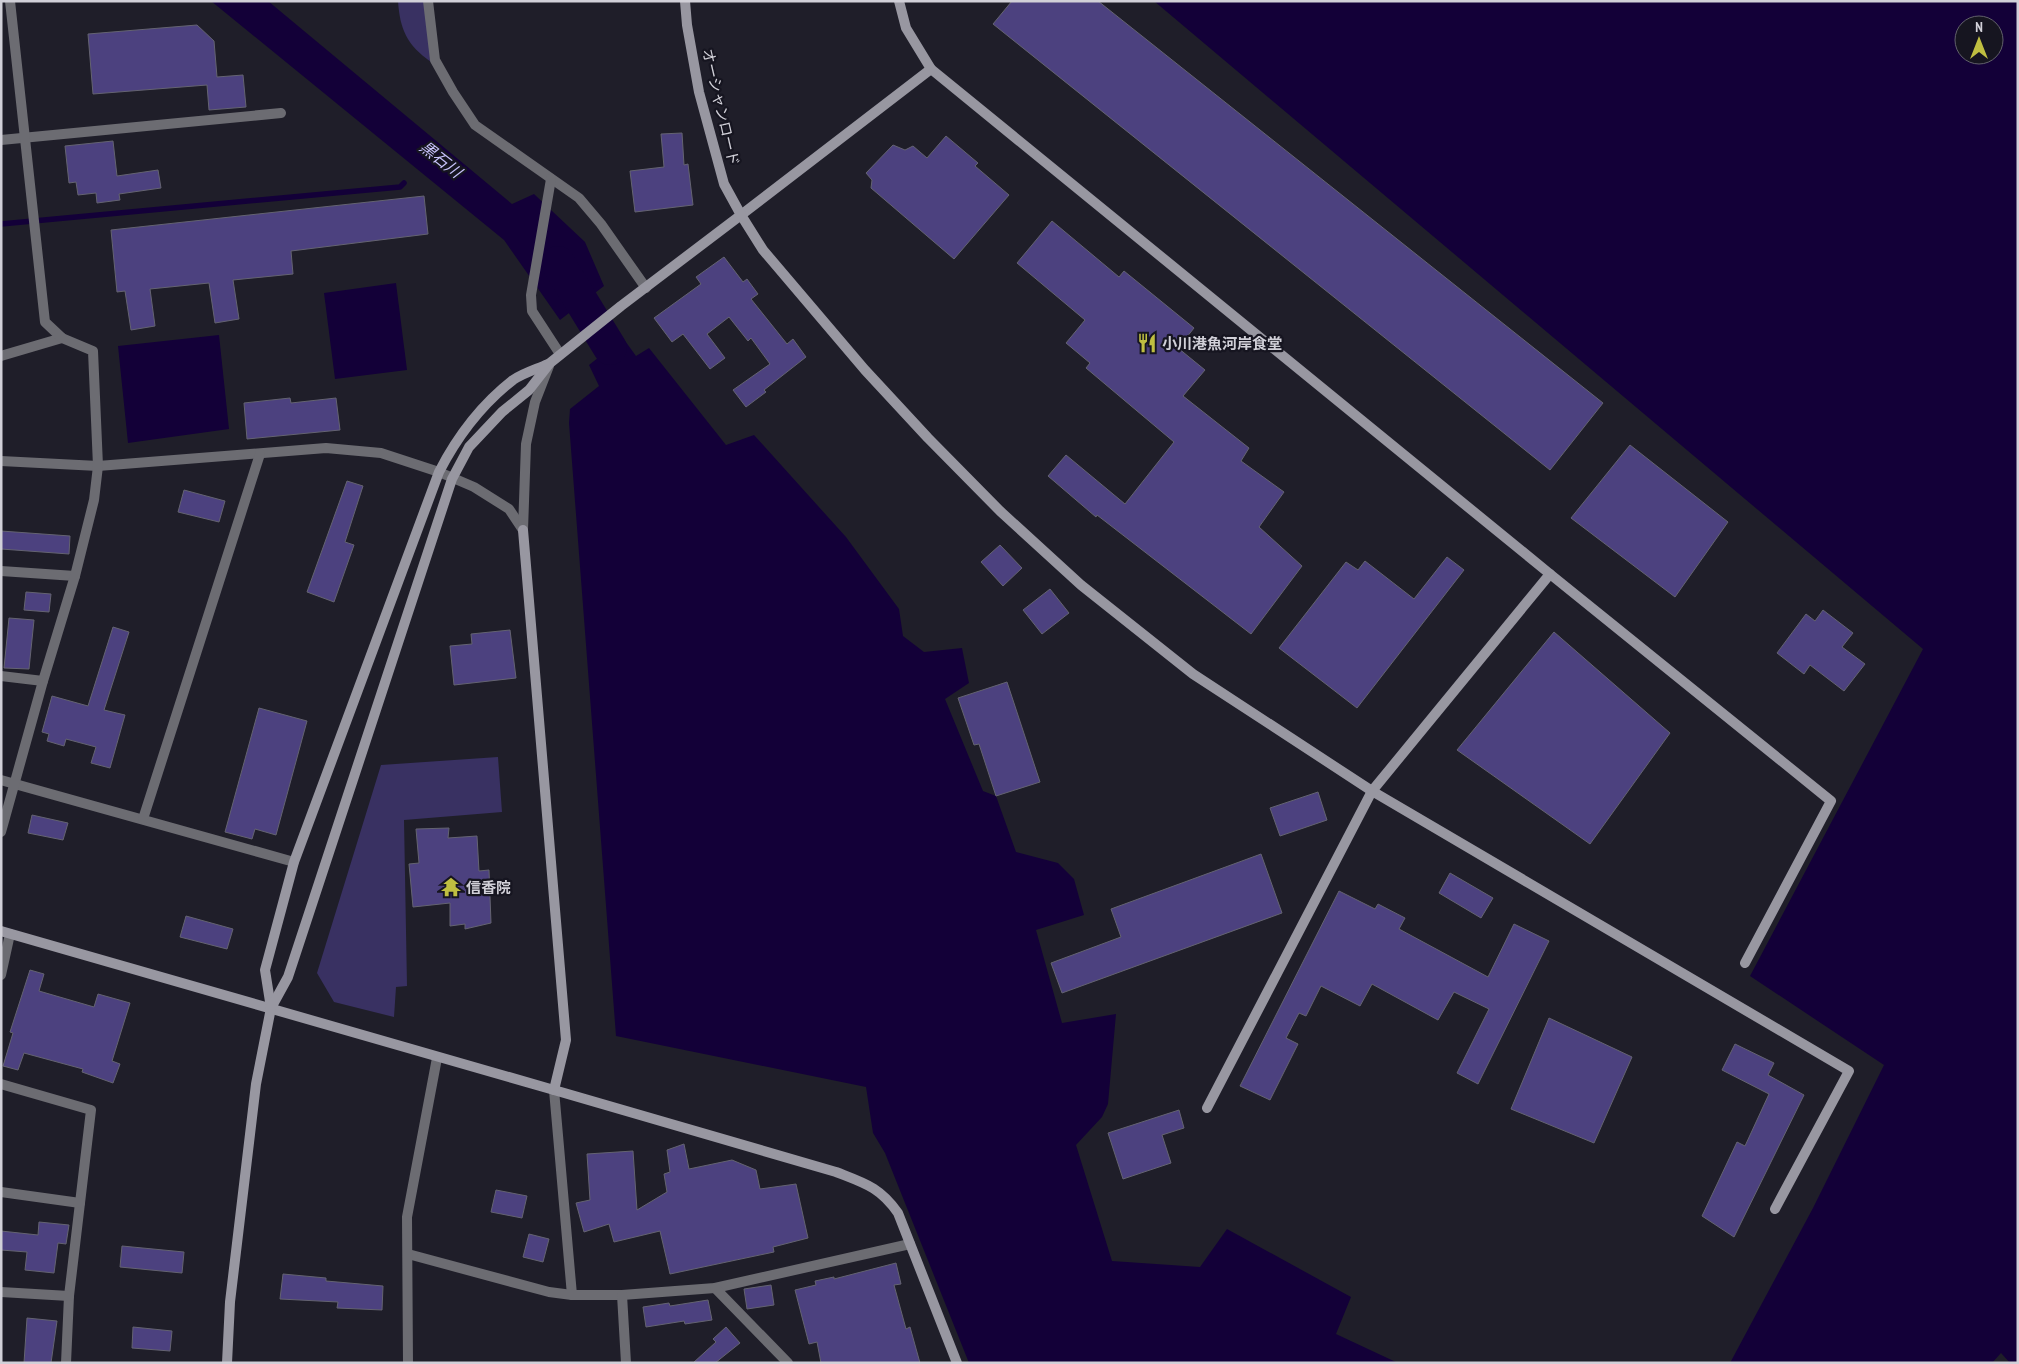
<svg xmlns="http://www.w3.org/2000/svg" width="2019" height="1364" font-family="'PT Sans Narrow','Noto Sans JP',sans-serif">
<style>
.green{fill:#393162}
.water{fill:#130038;fill-rule:evenodd}
.lines{fill:none;stroke-linecap:round;stroke-linejoin:round}
.stream{stroke:#130038;stroke-width:5.5}
.river{stroke:#130038;stroke-width:34}
.building{fill:#4c417f;stroke:#646371}
.street{stroke:#6c6c72;stroke-width:10}
.secondary{stroke:#9897a1;stroke-width:10}
.labels{text-anchor:middle;dominant-baseline:central;stroke-width:4.5;stroke-linejoin:round;paint-order:stroke}
.street-label{font-size:15px;fill:#d1d0d8;stroke:#161520}
.poi-label{font-size:15px;font-weight:bold;fill:#d1d0d8;stroke:#161520;text-anchor:start}
.water-label{font-size:16px;font-style:italic;fill:#c7c2fa;stroke:#161520}
</style>
<rect width="100%" height="100%" fill="#1f1e29"/>
<g class="green">
<path d="M398,1h28l5,61c-24,-17 -31,-32 -33,-61z"/>
<path d="M498,757l4,55 -98,8 3,166 -11,1 -2,30 -60,-15 -17,-29 64,-208z"/>
</g>
<g class="water">
<path d="M211,1h57l244,203 22,-10 51,48 19,44 -44,34 -56,-80z"/>
<path d="M1154,1h864v1362h-8l-9,-10 -9,10h-262l83,-155 71,-143 -134,-89 173,-327zM1964,25h30v30h-30z"/>
<path d="M396,283l11,87 -72,9 -11,-86z"/>
<path d="M219,335l10,94 -101,14 -10,-97z"/>
<path d="M623,338l13,18 13,-8 77,97 28,-10 92,102 53,72 4,27 21,16 38,-4 7,35 -24,16 38,92 13,5 20,56 42,11 16,16 10,36 -48,15 26,93 54,-9 -8,90 -6,13 -26,28 36,116 88,6 27,-38 124,68 -15,37 62,29h-429l-84,-210 -12,-20 -7,-46 -250,-51 -47,-613 1,-14 29,-23 -10,-21z"/>
</g>
<g class="lines">
<path class="stream" d="M1,224l399,-37 4,-4"/>
<path class="river" d="M558,263l52,85"/>
</g>
<g class="building">
<path d="M1012,1h86l505,402 -53,67 -557,-446z"/>
<path d="M197,25l17,16 3,36 26,-2 3,32 -37,3 -2,-25 -114,9 -5,-60z"/>
<path d="M682,133l2,32 4,-1 5,41 -58,7 -5,-41 34,-4 -3,-33z"/>
<path d="M946,136l32,27 -3,3 34,29 -55,64 -83,-71 1,-8 -6,-7 27,-28 12,5 8,-4 14,12z"/>
<path d="M113,141l4,35 41,-6 3,18 -42,6 1,6 -23,3 -1,-10 -18,2 -2,-13 -7,1 -4,-37z"/>
<path d="M424,196l4,38 -137,17 2,23 -60,6 6,39 -24,4 -6,-40 -59,6 5,37 -24,4 -6,-39 -8,1 -6,-62z"/>
<path d="M1052,221l67,56 5,-6 70,57 -16,20 27,22 -22,26 66,52 -8,13 43,31 -25,35 43,39 -51,68 -154,-119 -1,2 -48,-41 18,-21 59,49 49,-62 -88,-74 4,-5 -24,-20 19,-23 -68,-57z"/>
<path d="M724,257l19,25 4,-3 11,15 -7,5 36,45 6,-5 13,18 -42,33 2,2 -20,15 -13,-17 37,-26 -19,-26 -3,3 -19,-24 -22,17 18,24 -15,11 -27,-35 -11,8 -18,-24 47,-34 -5,-7z"/>
<path d="M290,398l1,5 45,-5 4,32 -93,9 -3,-36z"/>
<path d="M1630,445l98,77 -53,75 -104,-79z"/>
<path d="M347,481l16,5 -18,56 9,3 -20,57 -27,-10z"/>
<path d="M184,490l41,11 -6,21 -41,-10z"/>
<path d="M1,531l69,5 -1,18 -68,-5z"/>
<path d="M1000,545l22,23 -19,18 -22,-24z"/>
<path d="M1447,557l17,13 -107,138 -78,-60 67,-86 12,8 7,-9 49,38z"/>
<path d="M1050,589l19,24 -27,21 -19,-24z"/>
<path d="M26,592l25,2 -2,18 -25,-2z"/>
<path d="M1823,610l30,23 -11,14 23,17 -21,27 -34,-26 -6,9 -27,-21 29,-39 9,7z"/>
<path d="M9,618l25,2 -5,49 -25,-1z"/>
<path d="M113,627l16,5 -25,78 21,5 -15,53 -19,-5 5,-16 -30,-8 -2,7 -17,-5 2,-7 -7,-2 10,-36 36,10z"/>
<path d="M510,630l6,48 -62,7 -4,-39 22,-2 -1,-10z"/>
<path d="M1554,632l116,101 -80,111 -133,-94z"/>
<path d="M1007,682l33,100 -44,14 -17,-52 -5,1 -16,-47z"/>
<path d="M259,708l48,13 -31,114 -21,-6 -3,10 -27,-7z"/>
<path d="M1318,792l9,28 -47,16 -10,-28z"/>
<path d="M32,815l36,8 -5,17 -35,-7z"/>
<path d="M449,828l-1,10 29,-2 2,35 10,-1 2,53 -26,6v-5l-15,2v-23l-37,4 -4,-43 10,-1 -3,-34z"/>
<path d="M1261,854l21,59 -220,80 -11,-30 70,-26 -10,-28z"/>
<path d="M1450,873l43,25 -12,20 -42,-25z"/>
<path d="M1339,891l36,18 3,-5 27,14 -6,11 89,48 26,-53 35,17 -71,143 -21,-11 32,-64 -35,-17 -16,28 -66,-36 -12,22 -39,-20 -15,30 -7,-3 -13,25 12,6 -28,56 -30,-14z"/>
<path d="M186,916l47,13 -6,20 -47,-12z"/>
<path d="M30,970l14,4 -5,17 55,16 4,-13 32,9 -18,58 8,3 -7,19 -31,-11 1,-3 -59,-16 -6,17 -15,-4 10,-33 -3,-1z"/>
<path d="M1549,1018l83,39 -38,86 -83,-34z"/>
<path d="M1735,1044l39,19 -6,12 36,20 -70,142 -32,-21 35,-74 8,4 24,-52 -47,-24z"/>
<path d="M1179,1110l5,18 -22,7 9,28 -48,16 -15,-46z"/>
<path d="M684,1144l5,25 43,-9 24,10 4,19 36,-5 12,54 -35,9 1,5 -104,22 -10,-43 -46,11 -5,-18 -25,8 -8,-29 14,-3 -3,-46 46,-3 4,59 30,-18 -3,-18 6,-2 -3,-22z"/>
<path d="M496,1190l31,6 -5,22 -31,-6z"/>
<path d="M39,1222l30,3 -3,19 -8,-1 -4,30 -29,-3 2,-18 -26,-2v-19l37,4z"/>
<path d="M529,1234l20,5 -6,23 -20,-5z"/>
<path d="M122,1246l62,6 -2,21 -62,-6z"/>
<path d="M896,1263l5,21 -7,1 12,44 4,-2 10,36h-99l-4,-21 -8,2 -14,-54 21,-5 -1,-4 19,-4v2z"/>
<path d="M283,1274l43,4v3l57,5 -1,24 -45,-2 1,-6 -58,-3z"/>
<path d="M771,1285l3,20 -27,4 -3,-20z"/>
<path d="M708,1300l4,20 -27,4 -1,-3 -38,6 -3,-20 26,-4 1,3z"/>
<path d="M27,1318l30,3 -6,42h-27z"/>
<path d="M133,1327l39,4 -2,20 -38,-3z"/>
<path d="M726,1327l14,16 -25,20h-22l23,-21 -3,-3z"/>
</g>
<g class="lines">
<g class="street">
<path d="M428,1l7,59 18,32 22,33 104,73 22,26 45,64"/>
<path d="M1,140l280,-27"/>
<path d="M551,179l-20,116 1,16 28,43"/>
<path d="M1,356l61,-18"/>
<path d="M1,461l97,5 228,-18 55,5 58,19 35,15 35,22 14,21"/>
<path d="M523,530l3,-86 9,-42 14,-36"/>
<path d="M1,571l74,5"/>
<path d="M1,676l42,5"/>
<path d="M1,780l293,82"/>
<path d="M143,819l117,-365"/>
<path d="M1,832l42,-151 32,-105 19,-76 4,-34 -5,-115 -31,-13 -17,-16 -35,-321"/>
<path d="M1,975l9,-41"/>
<path d="M1,1084l90,26 -22,186 -3,67"/>
<path d="M554,1090l18,205"/>
<path d="M1,1192l79,11"/>
<path d="M408,1254l141,38 23,3h50l93,-7 195,-44"/>
<path d="M715,1288l73,75"/>
<path d="M1,1292l68,4"/>
<path d="M622,1295l4,68"/>
<path d="M408,1363l-1,-146 30,-159"/>
</g>
<g class="secondary">
<path d="M899,1l7,27 25,41 619,505 281,227 -86,162"/>
<path d="M931,69l-190,146 22,35 102,120 63,68 72,73 81,74 112,89 179,117 477,280 -74,138"/>
<path d="M523,530l43,510 -12,50 282,82c28,11 44,15 62,41l59,150"/>
<path d="M1,931l553,159"/>
<path d="M271,1008l-6,-38 29,-108 145,-390c18,-35 42,-67 74,-92 10,-7 24,-11 35,-16"/>
<path d="M1207,1108l165,-317 178,-217"/>
<path d="M227,1363l3,-61 26,-218 15,-76 17,-31 164,-498 17,-32 33,-35 27,-22 21,-27 71,-57 120,-91 -17,-31 -25,-92 -12,-67 -2,-24"/>
</g>
</g>
<defs>
<symbol id="restaurant-bare" viewBox="-9 -9 18 18"><path d="M-5-6h1v4h1v-4h1v4h1v-4h1v5L-1.5 .5V6h-2V.5L-5-1ZM5-6V6H3V1.5H1.5Q1.5-4 5-6Z" fill="#bfbe41" stroke="#161520" stroke-width="2.5" paint-order="stroke"/></symbol>
<symbol id="temple-bare" viewBox="-9 -9 18 18"><path d="M0-6L5-2H3V0L6.5 2.5H4V6H1.5V3h-3V6H-4V2.5H-6.5L-3 0V-2H-5Z" fill="#bfbe41" stroke="#161520" stroke-width="2.5" paint-order="stroke"/></symbol>
</defs>
<g fill-rule="evenodd">
<use href="#restaurant-bare" x="1133" y="329" width="28" height="28"/>
<use href="#temple-bare" x="437" y="873" width="28" height="28"/>
</g>
<g class="labels">
<g class="street-label">
<text transform="translate(721 107) rotate(77)">オーシャンロード</text>
</g>
<g class="poi-label">
<text x="1162" y="343">小川港魚河岸食堂</text>
<text x="466" y="887">信香院</text>
</g>
<g class="water-label">
<text transform="translate(441 159) rotate(38)">黒石川</text>
</g>
</g>
<rect width="2019" height="1364" fill="none" stroke="#d1d0d8" stroke-width="5"/>
<g transform="translate(1979 40)"><circle r="24" fill="#161520" stroke="#61606a"/>
<path d="M0-4L9 19L0 12L-9 19Z" fill="#bfbe41"/>
<text y="-8" font-size="14" font-weight="bold" text-anchor="middle" fill="#d1d0d8">N</text>
</g>
</svg>
